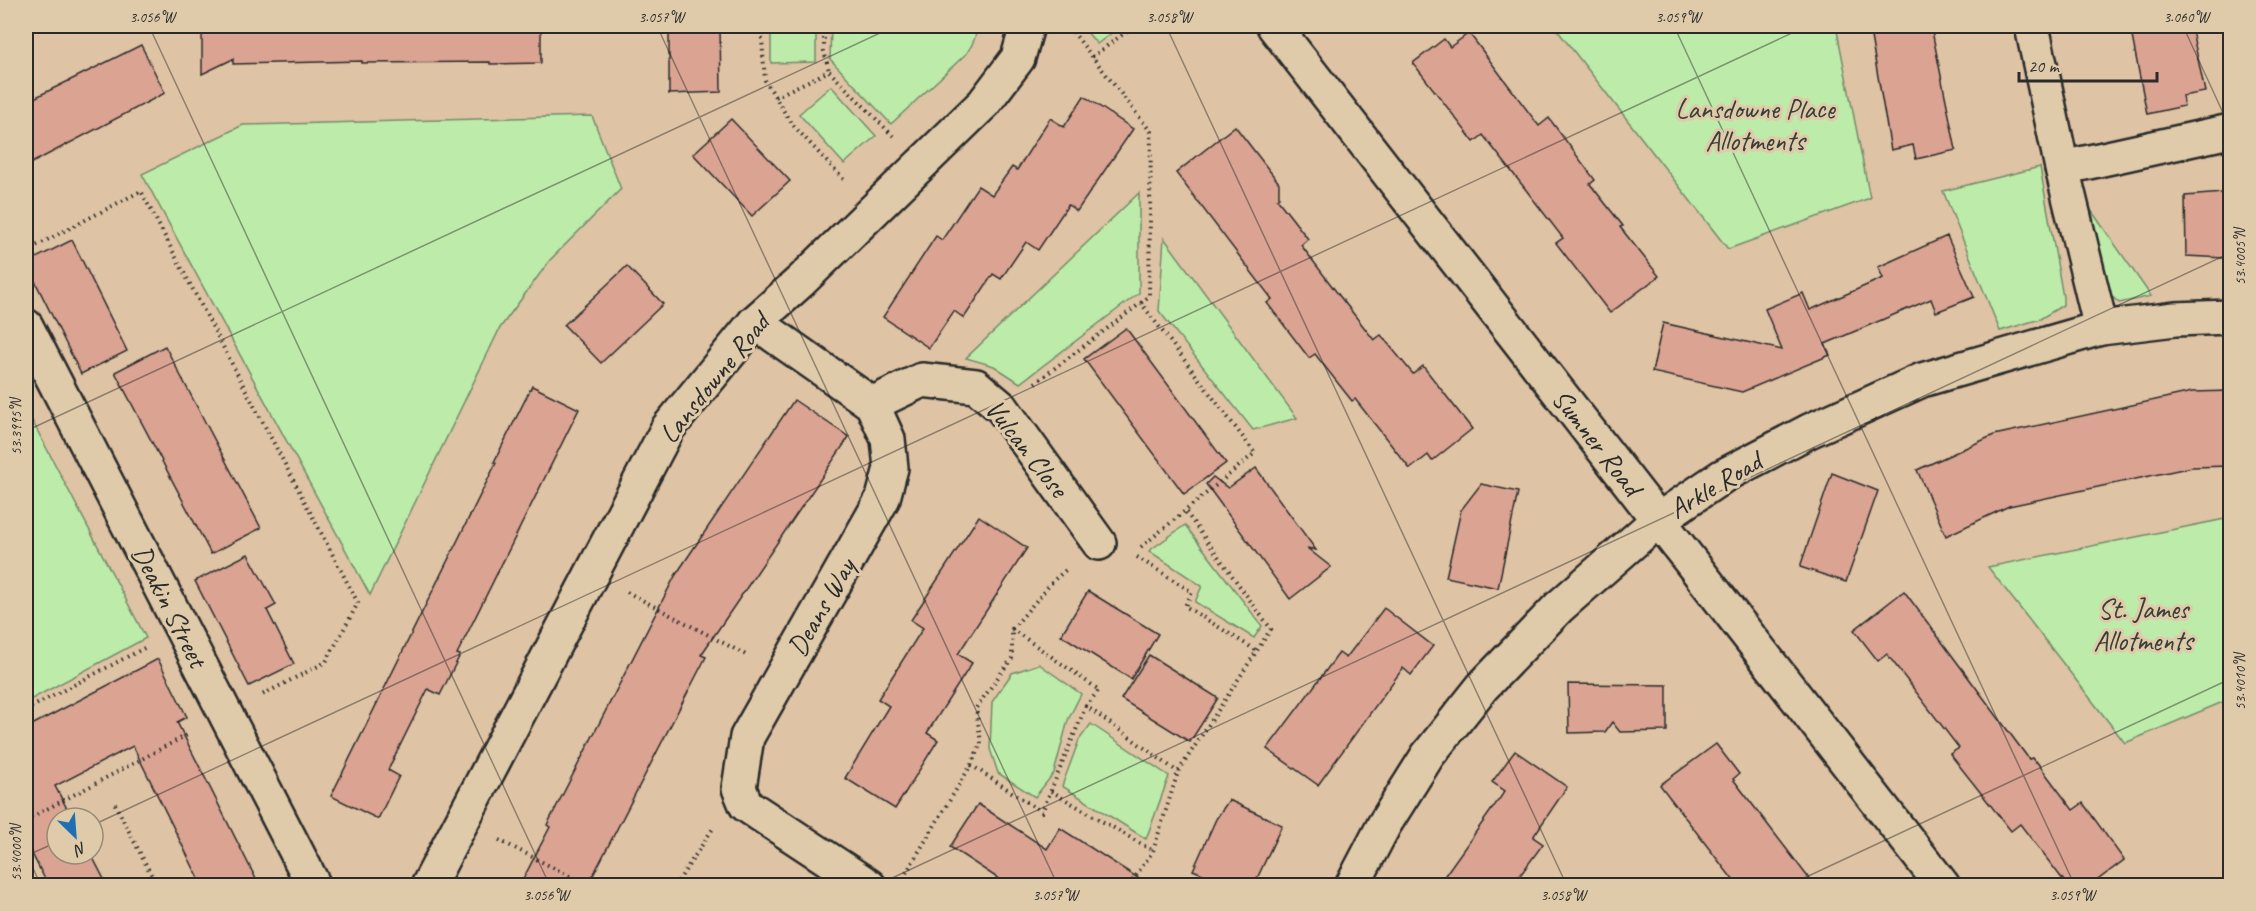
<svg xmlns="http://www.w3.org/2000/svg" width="2256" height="911" font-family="Caveat,sans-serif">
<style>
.green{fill:#bdeba9;stroke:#748b6a;stroke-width:1.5}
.building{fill:#daa392;stroke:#2b2b2b;stroke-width:1.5}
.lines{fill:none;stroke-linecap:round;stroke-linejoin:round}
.street-casing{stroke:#2b2b2b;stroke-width:38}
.path{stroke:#2b2b2b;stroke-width:4;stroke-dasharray:1.5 4.5;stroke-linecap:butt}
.street{stroke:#dfcba9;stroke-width:33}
.ticks{fill:none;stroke:#2b2b2b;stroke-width:1.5;stroke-opacity:0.45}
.labels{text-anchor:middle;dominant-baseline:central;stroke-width:6;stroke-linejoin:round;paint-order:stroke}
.park-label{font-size:28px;fill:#3a3e38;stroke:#dfcba9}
.street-label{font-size:28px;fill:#2b2b2b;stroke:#dfcba9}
.neatline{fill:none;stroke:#2b2b2b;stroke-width:2}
.ticks-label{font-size:15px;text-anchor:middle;fill:#2b2b2b}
</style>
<rect width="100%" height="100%" fill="#dec3a4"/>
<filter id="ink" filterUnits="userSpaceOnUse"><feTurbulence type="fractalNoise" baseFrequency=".0167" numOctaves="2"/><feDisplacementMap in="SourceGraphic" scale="12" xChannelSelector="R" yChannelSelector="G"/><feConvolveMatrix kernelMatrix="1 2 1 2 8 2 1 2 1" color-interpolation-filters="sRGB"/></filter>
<g filter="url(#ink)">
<g class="green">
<path d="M771,26h45v36l-45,1z"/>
<path d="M831,26h146c0,10 -4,18 -10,27l-76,71 -61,-65z"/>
<path d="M1082,26h39l-24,18z"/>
<path d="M1554,26h282l34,172 -142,51z"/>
<path d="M831,86l45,50 -32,28 -45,-50z"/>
<path d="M592,116l29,73 -71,71 -50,68 -130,267 -228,-421 101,-49z"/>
<path d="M2040,167l23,130v8l-23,14 -40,12 -57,-140z"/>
<path d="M1139,193v100l-119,90 -26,-17 -28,-8z"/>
<path d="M2086,203l65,93 -32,7 -19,-18z"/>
<path d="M1164,238l133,180 -44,12 -94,-119z"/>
<path d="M26,409l120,229 -120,64z"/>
<path d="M2230,518v181l-105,44 -137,-176z"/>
<path d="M1185,525l77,101 -8,12 -59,-36 7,-16 -53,-35z"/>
<path d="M1039,664l42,30 -13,26 -14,53 -19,24 -37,-24 -8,-24 2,-47 20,-29z"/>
<path d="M1091,724l78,52 -23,63 -84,-53 17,-46z"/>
</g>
<g class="building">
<path d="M202,26h339v37l-51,1v-2l-128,1v-2l-129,3v-5l-31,15z"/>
<path d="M669,26h51l1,66 -52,2z"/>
<path d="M1892,26h39l25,124 -40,9 -3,-14 -22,5 -20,-113 22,-6z"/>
<path d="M2130,26h61l14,66 -23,4 2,10 -37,8z"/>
<path d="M1469,33l70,93 10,-8 46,62 -5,4 33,42 -3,1 39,49 -49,37 -54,-70 7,-5 -40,-52 -40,-51 -9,7 -61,-79 31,-24 6,8z"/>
<path d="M141,45l24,48 -139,73v-64z"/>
<path d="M1084,96l49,33 -56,82 -9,-6 -30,45 -12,-8 -25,37 -8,-5 -29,44 -10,-7 -25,37 -46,-31 53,-81 6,4 36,-54 14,9 20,-28 5,3 33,-52 14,9z"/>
<path d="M731,119l59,62 -38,35 -59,-62z"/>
<path d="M1235,126l44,57v14l-2,2 31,40 -7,6 37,49 36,46 7,-5 32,39 10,-8 49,63 -40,32 -4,-6 -18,14 -55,-70 -3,2 -37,-47 -6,4 -42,-55 5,-4 -96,-126z"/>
<path d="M2223,193l1,11h6v43h-6v11l-38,-2 -1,-60z"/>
<path d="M1947,236l27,61 -38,15 -5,-13 -106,45 5,11 -88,37 -90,-20 11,-49 119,27 -17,-41 38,-16 7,17 73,-32 -5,-11z"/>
<path d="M72,240l55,111 -46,23 -55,-111z"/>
<path d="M627,266l36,38 -62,59 -37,-38z"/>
<path d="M1126,328l100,135 -42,31 -100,-135z"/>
<path d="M165,346l96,182 -50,26 -96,-182z"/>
<path d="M532,386l47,23 -122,245 3,1 -20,40 -12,-6 -40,81 11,6 -21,43 -47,-23 165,-333 -2,-1z"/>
<path d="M2230,391v75l-38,1 -183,39 -63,30 -29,-66 77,-35 198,-43z"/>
<path d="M794,400l55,37 -148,218 5,2 -118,228h-68l30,-58 -3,-2 128,-249z"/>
<path d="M1256,468l60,82 -9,-2 24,19 -41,32 -84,-115 7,-7 15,11z"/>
<path d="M1832,473l46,18 -32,91 -46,-15z"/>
<path d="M1481,484l37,8 -20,96 -52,-11 15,-67z"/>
<path d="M979,516l48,32 -69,106 14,9 -45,70 11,7 -43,69 -50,-31 44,-72 -11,-7 45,-71 -12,-8z"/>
<path d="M248,554l28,51 -9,5 27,54 -45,22 -54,-105z"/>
<path d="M1088,591l70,43 -27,45 -70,-44z"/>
<path d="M1904,591l125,168 3,-1 3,4 1,-1 37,49 10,-7 41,57 -33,25h-24l-47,-61 -9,7 -61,-77 9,-6 -72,-94 -9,7 -24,-31z"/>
<path d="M1384,608l49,38 -22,29 -8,-7 -85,117 -51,-36 72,-96 7,5z"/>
<path d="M1149,655l69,43 -28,44 -69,-43z"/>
<path d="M158,659l29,58 -10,5 82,163h-57l-69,-139 -78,40 17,32h-15v36h34l16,31h-59l-22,-43v-114z"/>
<path d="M1568,684l99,1v46l-47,1 -8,-10 -7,10 -36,1z"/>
<path d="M1716,744l23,30 -6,5 81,106h-77l-77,-100z"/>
<path d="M1515,751l52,36 -34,50 10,7 -30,41h-75l67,-94 -13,-9z"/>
<path d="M1229,800l53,25 -28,60h-25l-36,-15 23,-51z"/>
<path d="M978,804l69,45 13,-21 89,57h-141l-58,-38z"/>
</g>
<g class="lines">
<defs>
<g id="street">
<path d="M1274,26l669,860"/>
<path d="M2033,31l29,137 39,160"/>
<path d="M2062,168l168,-37"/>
<path d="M755,322l117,82 16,35 3,29 -8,30 -136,239 -8,51 7,17 123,81"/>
<path d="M26,326l288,560"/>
<path d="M872,404l50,-24 54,6 26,22 97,135"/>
<path d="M428,886l240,-458 87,-106 46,-41 183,-178 34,-45 9,-32"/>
<path d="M1352,886l32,-61 44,-70 55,-69 76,-79 99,-87 65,-44 86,-45 113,-51 179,-52 74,-9 55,-2"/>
</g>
</defs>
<use href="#street" class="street-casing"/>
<g class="path">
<path d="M761,26l4,54 26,43 55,59"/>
<path d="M824,26v25l5,20"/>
<path d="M1069,27l82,105 -2,164 -8,7"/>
<path d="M1092,57l42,-31"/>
<path d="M775,97l54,-26 64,65"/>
<path d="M26,251l115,-60 217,412 -32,59 -64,33"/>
<path d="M1035,383l106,-80 114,150 -70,58 86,118 -93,143 -25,79 -24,35"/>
<path d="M1141,547l44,-36"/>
<path d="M1137,557l55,35 -7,14 72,45"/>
<path d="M627,592l121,64"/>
<path d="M1012,629l42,-49 14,-12"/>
<path d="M26,710l120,-63"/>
<path d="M971,765l71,47 44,-106"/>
<path d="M1051,791l102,60"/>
<path d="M115,804l42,82"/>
<path d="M26,820l163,-86"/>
<path d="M499,840l90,46"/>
<path d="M906,873l65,-108 10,-22 -5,-35 36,-50v-29l87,61 -13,16 92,66"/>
<path d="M675,886l39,-59"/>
</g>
<use href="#street" class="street"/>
</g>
</g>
<path class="ticks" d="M149,26l401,860M657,26l401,860M1166,26l401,860M1674,26l401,860M2183,26l47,102M26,431l869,-405M93,825l1714,-799M26,852l15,34M26,856l31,-14M875,886l1355,-633M1787,886l443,-207"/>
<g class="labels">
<g class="park-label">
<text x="1755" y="108">Lansdowne Place<tspan x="1755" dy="32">Allotments</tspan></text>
<text x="2143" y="608">St. James<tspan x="2143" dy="32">Allotments</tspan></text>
</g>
<g class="street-label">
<text transform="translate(714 378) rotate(-51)">Lansdowne Road</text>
<text transform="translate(1597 442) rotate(52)">Sumner Road</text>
<text transform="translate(1027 448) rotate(52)">Vulcan Close</text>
<text transform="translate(1715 485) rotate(-31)">Arkle Road</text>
<text transform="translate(170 606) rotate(63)">Deakin Street</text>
<text transform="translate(821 607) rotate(-60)">Deans Way</text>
</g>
</g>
<rect width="2256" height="911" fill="none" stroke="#dfcba9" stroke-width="66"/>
<g transform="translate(75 836) rotate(155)"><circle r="28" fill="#dfcba9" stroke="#978b77" stroke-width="1.5"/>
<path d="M0-4.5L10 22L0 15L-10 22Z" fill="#1f6fb2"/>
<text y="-9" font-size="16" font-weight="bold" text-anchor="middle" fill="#2b2b2b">N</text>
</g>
<path d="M2019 72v9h138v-9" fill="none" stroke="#2b2b2b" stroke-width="3"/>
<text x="2028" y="72" font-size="18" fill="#2b2b2b" stroke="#dfcba9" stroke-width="4.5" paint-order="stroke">20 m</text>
<rect x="33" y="33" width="2190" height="845" class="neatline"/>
<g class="ticks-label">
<text x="152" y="22">3.056°W</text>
<text x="661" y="22">3.057°W</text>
<text x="1169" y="22">3.058°W</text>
<text x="1678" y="22">3.059°W</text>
<text x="2186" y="22">3.060°W</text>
<text transform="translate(2240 257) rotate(-90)" y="5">53.4005°N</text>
<text transform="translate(16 427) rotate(-90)" y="5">53.3995°N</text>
<text transform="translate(2240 682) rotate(-90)" y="5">53.4010°N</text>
<text transform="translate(16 853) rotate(-90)" y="5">53.4000°N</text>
<text x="546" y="900">3.056°W</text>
<text x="1055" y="900">3.057°W</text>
<text x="1563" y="900">3.058°W</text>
<text x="2072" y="900">3.059°W</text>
</g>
</svg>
